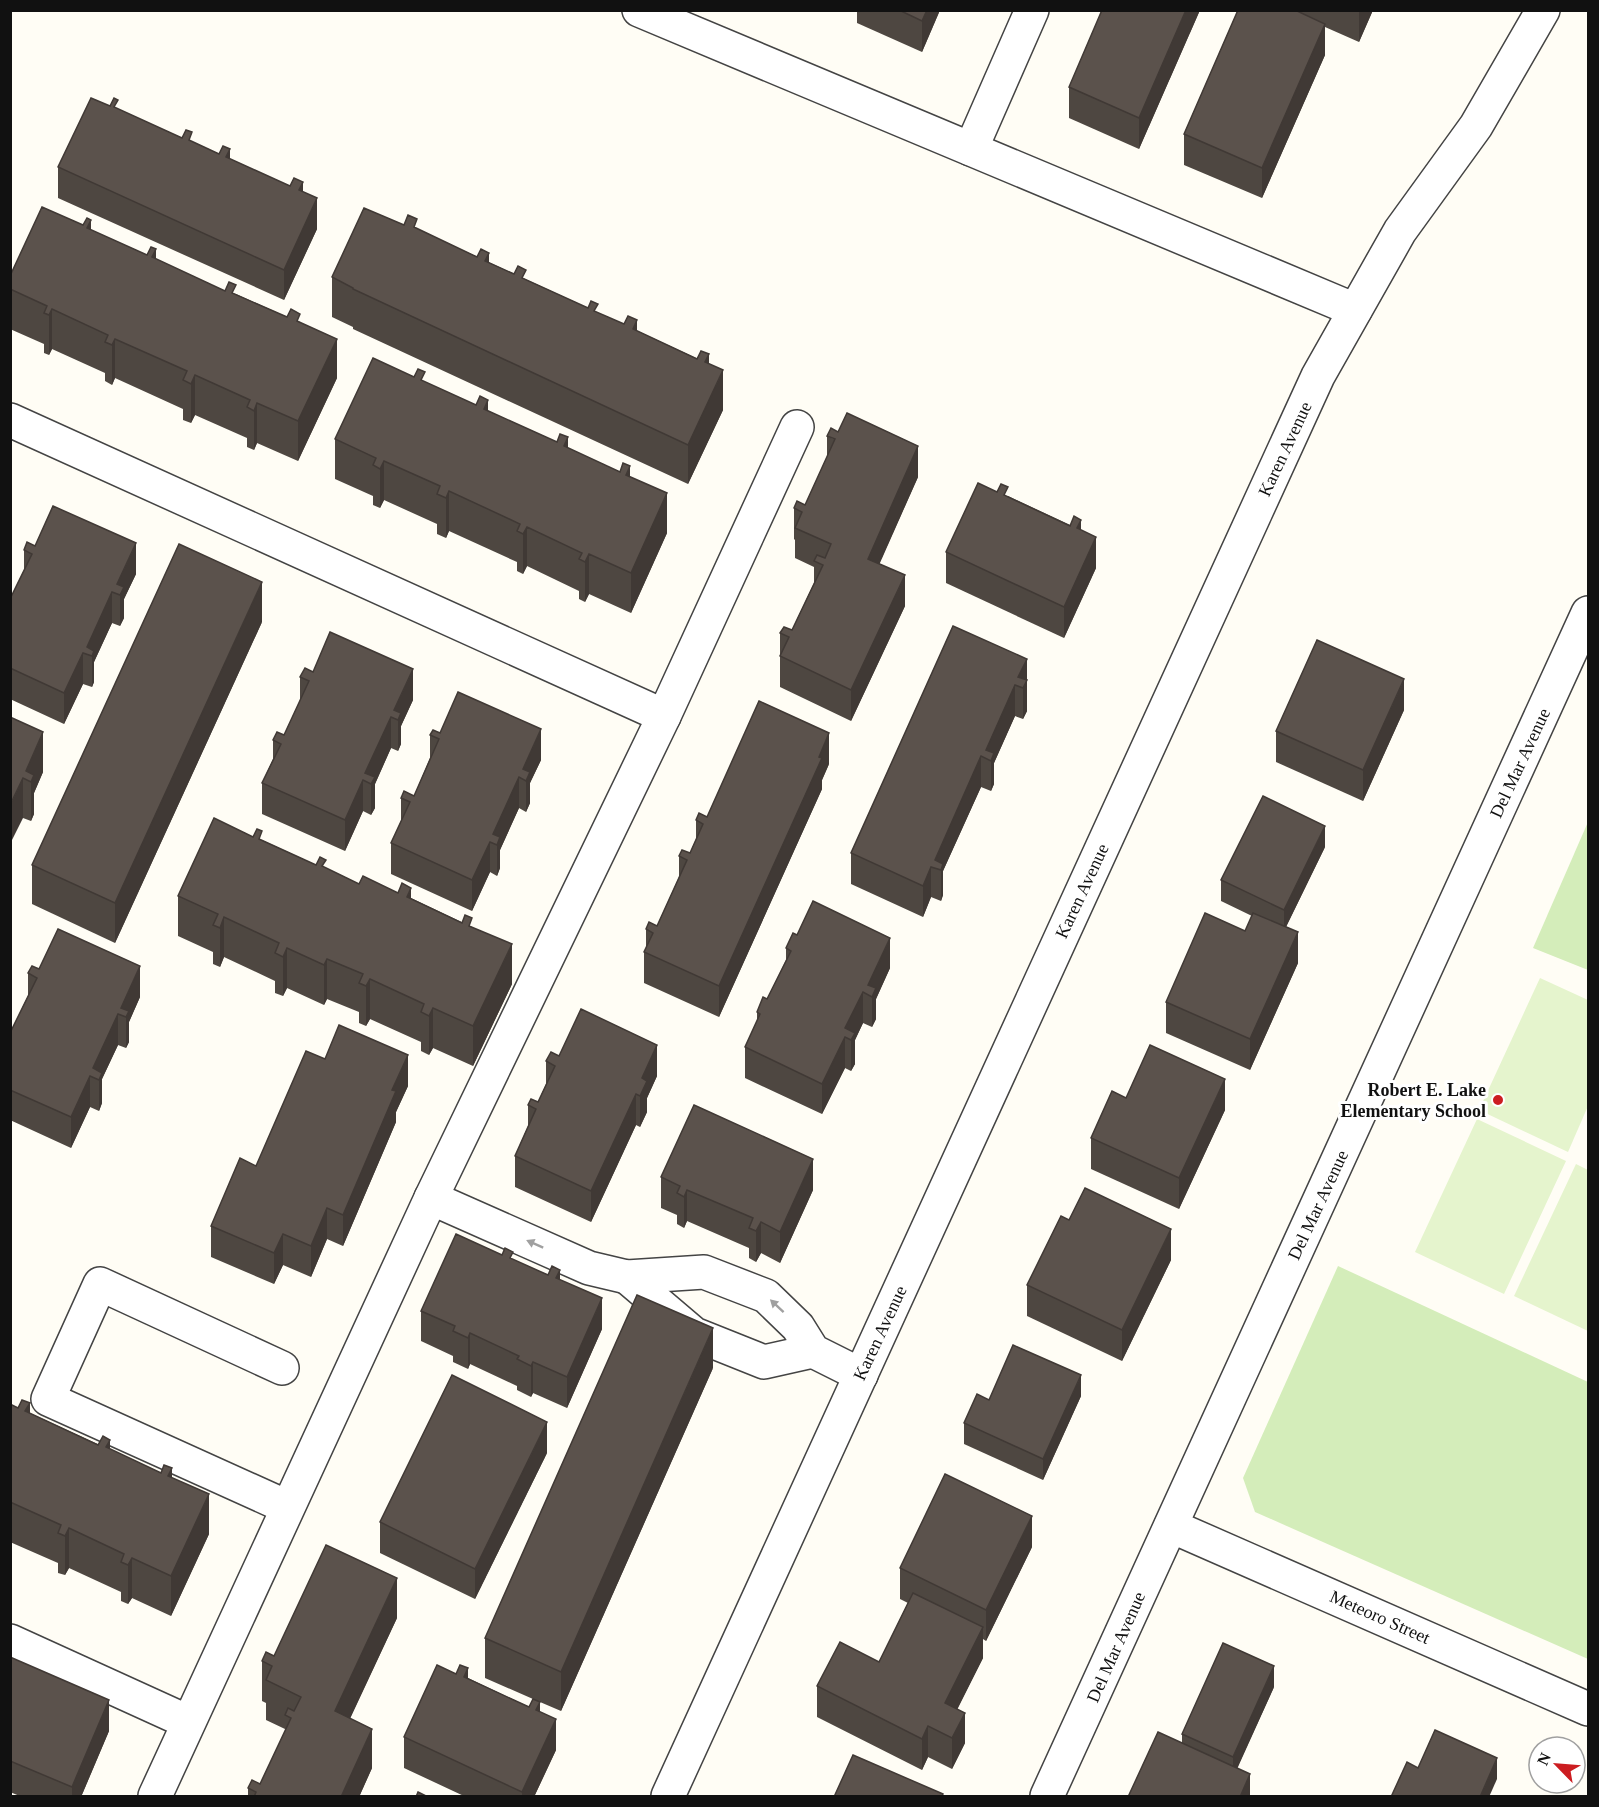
<svg xmlns="http://www.w3.org/2000/svg" width="1599" height="1807" font-family="'Times New Roman',serif">
<style>
.green{fill:#d4edba}
.pitch{fill:#e5f4cd}
.lines{fill:none;stroke-linecap:round;stroke-linejoin:round}
.minor-casing{stroke:#444;stroke-width:36}
.minor{stroke:#fff;stroke-width:33}
.wall{fill:#4e4741}
.shaded-wall{fill:#403935}
.building{fill:#5b524c;stroke:#403935;stroke-width:1.5}
.oneway{fill:#a0a0a0}
.poi-dot{fill:#cc1d21;stroke:#fff;stroke-width:2}
.labels{text-anchor:middle;dominant-baseline:central;stroke-width:6;stroke-linejoin:round;paint-order:stroke}
.street-label{font-size:18px;fill:#111;stroke:#fff}
.poi-label{font-size:18px;font-weight:bold;fill:#111;stroke:#fff;text-anchor:end}
</style>
<rect width="100%" height="100%" fill="#fffdf5"/>
<g class="green">
<path d="M1588,822v148l-55,-22z"/>
<path d="M1338,1266l250,116v277l-333,-147 -12,-34z"/>
</g>
<g class="pitch">
<path d="M1540,978l48,22v106l-20,46 -89,-42z"/>
<path d="M1477,1119l89,42 -62,133 -89,-42z"/>
<path d="M1576,1164l12,6v161l-74,-35z"/>
</g>
<g class="lines">
<defs>
<g id="minor">
<path d="M639,10l716,300"/>
<path d="M971,149l61,-139"/>
<path d="M10,420l654,296 -233,482 -276,598"/>
<path d="M664,716l133,-289"/>
<path d="M431,1198l158,70 38,9 77,-5 62,24 32,31 15,24 48,24"/>
<path d="M627,1277l67,57 70,28 49,-11"/>
<path d="M282,1368l-182,-84 -52,115 239,108"/>
<path d="M1171,1526l417,183"/>
<path d="M10,1641l178,81"/>
<path d="M668,1796l650,-1420 82,-145 76,-105 67,-116"/>
<path d="M1047,1796l541,-1183"/>
</g>
</defs>
<use href="#minor" class="minor-casing"/>
<use href="#minor" class="minor"/>
</g>
<g class="wall">
<path d="M857,10h83l-18,42 -65,-29z"/>
<path d="M1200,10l-61,139 -70,-31v-31z"/>
<path d="M1238,10h135l-14,32 -34,-15v28l-63,143 -78,-33v-31z"/>
<path d="M110,106l8,3 64,29 10,4 111,50 14,37 -33,71 -226,-102v-31z"/>
<path d="M83,225l8,5 134,61 11,3 51,23 13,5 37,56 -39,83 -41,-18 -3,7 -7,-3v-9l-52,-23 -4,8 -8,-3v-11l-68,-31 -3,7 -7,-4v-8l-53,-24 -3,6 -5,-2v-9l-34,-15v-53z"/>
<path d="M404,225l13,4 292,135 14,46 -35,74 -335,-155v-2l-21,-10v-40z"/>
<path d="M414,377l216,100 37,56 -36,80 -42,-19 -4,8 -6,-3v-8l-52,-25 -4,8 -6,-3v-9l-68,-31 -3,7 -9,-4v-10l-53,-24 -4,8 -7,-3v-9l-38,-17v-40z"/>
<path d="M827,436l91,41 -39,87 26,42 -54,115 -71,-34v-54l12,-3 22,-47v-16l-19,-9v-18l-1,-1v-31l11,-3 22,-48z"/>
<path d="M1008,496l73,34 15,38 -32,70 -118,-55v-31z"/>
<path d="M35,546l101,28 -12,25v19l-4,8 -8,-3 -18,39v20l-2,5 -9,-3 -19,40 -54,-25v-100l14,-28v-21z"/>
<path d="M262,622l-147,321 -83,-39v-39z"/>
<path d="M953,626l74,54v31l-4,8 -8,-3 -21,47v21l-3,7 -10,-4 -38,84v24l-2,6 -10,-4 -8,20 -72,-33v-31z"/>
<path d="M313,672l100,28 -12,26v18l-3,7 -7,-3 -16,36v24l-4,7 -8,-4 -18,40 -83,-37v-31l11,-24v-19l11,-5 16,-34v-24z"/>
<path d="M1404,710l-41,91 -87,-39v-31z"/>
<path d="M10,717l33,55 -9,21v21l-3,7 -8,-3z"/>
<path d="M440,733l101,27 -11,23v20l-4,9 -7,-4 -19,42v18l-3,8 -7,-4 -18,39 -81,-37v-31l10,-22v-23l13,-2 16,-38v-23z"/>
<path d="M829,764l-7,16v9l-103,228 -75,-34v-31l2,-3v-20l11,-3 22,-49v-21l11,-3 6,-14v-19l11,-3z"/>
<path d="M262,840l54,25 10,3 33,16 52,14 61,29 40,57 -39,82 -40,-18 -4,7 -8,-4v-9l-51,-23 -4,7 -7,-3v-11l-32,-13 -3,6 -37,-17 -4,8 -8,-3v-12l-51,-24 -4,10 -7,-3v-12l-35,-16v-40z"/>
<path d="M1325,847l-39,80 12,36 -48,107 -84,-37v-31l79,-71 7,-15 -31,-15v-21z"/>
<path d="M786,948l104,20 -14,31v20l-4,8 -9,-4 -8,17v24l-4,7 -6,-3 -23,46 -77,-36v-31l12,-25v-10l10,-13 19,-39z"/>
<path d="M39,969l101,28 -11,25v20l-3,6 -8,-3 -16,34v24l-3,8 -9,-4 -19,41 -61,-28v-87l18,-37v-23z"/>
<path d="M559,1056l98,20 -10,22v14l-7,15 -4,-2 -45,97 -76,-35v-31l13,-30v-21l10,-3 8,-18v-23z"/>
<path d="M325,1059l83,27 -12,26v10l-53,124 -16,-7 -16,38 -28,-12 -9,19 -63,-27v-31l45,-60z"/>
<path d="M1126,1098l99,12 -46,99 -88,-40v-31z"/>
<path d="M661,1177l152,13 -33,73 -19,-10 -5,9 -7,-4v-10l-62,-27 -3,7 -7,-4v-9l-16,-7z"/>
<path d="M1069,1220l102,40 -49,101 -95,-45v-31z"/>
<path d="M513,1260l47,20 42,49 -35,79 -34,-15 -2,4 -14,-7v-4l-47,-22 -2,5 -15,-7v-6l-32,-15v-30z"/>
<path d="M713,1368l-152,343 -21,-9v10l16,38 -22,47h-68l-62,-29v-31l64,-59 61,29 4,-8 -48,-21v-40z"/>
<path d="M1081,1396l-38,84 -79,-36v-21l25,-23z"/>
<path d="M10,1404l162,74 37,56 -38,82 -39,-18 -4,6 -7,-3v-9l-52,-24 -4,7 -7,-2v-10l-48,-21z"/>
<path d="M547,1453l-72,146 -95,-46v-31z"/>
<path d="M1032,1547l-46,94 -3,-2v19l-26,51 8,34 -13,26 -24,-12 -6,13 -105,-53v-31l62,-24 29,-59 -8,-4v-31z"/>
<path d="M397,1618l-47,100 22,50 -13,29h-111v-9l12,-4 25,-52v-3l-19,-9v-17l-4,-2v-40l12,-5z"/>
<path d="M10,1657l99,74 -28,66h-59l-12,-5z"/>
<path d="M1274,1687l-37,81 13,29 -68,-54v-9z"/>
</g>
<g class="shaded-wall">
<path d="M927,10h13l-18,42v-31z"/>
<path d="M1186,10h14l-61,139v-31z"/>
<path d="M1360,10h13l-14,32v-30z"/>
<path d="M1325,24v31l-63,143v-30z"/>
<path d="M230,149v31l-4,-23z"/>
<path d="M303,182v31l-4,-23z"/>
<path d="M317,198v31l-33,71v-30z"/>
<path d="M91,220v40l-4,-32z"/>
<path d="M156,249v40l-4,-32z"/>
<path d="M489,253v40l-4,-32z"/>
<path d="M52,309v40l-3,6v-40z"/>
<path d="M637,320v40l-4,-31z"/>
<path d="M115,339v39l-3,7v-40z"/>
<path d="M337,339v39l-39,83v-40z"/>
<path d="M709,354v40l-4,-32z"/>
<path d="M723,370v40l-35,74v-39z"/>
<path d="M195,375v40l-4,8v-39z"/>
<path d="M488,400v39l-4,-30z"/>
<path d="M257,403v40l-3,7v-39z"/>
<path d="M568,437v40l-4,-31z"/>
<path d="M918,446v31l-50,113v-31z"/>
<path d="M384,461v39l-4,8v-39z"/>
<path d="M630,466v40l-4,-31z"/>
<path d="M449,491v40l-3,7v-40z"/>
<path d="M667,493v40l-36,80v-40z"/>
<path d="M1081,520v30l-4,-22z"/>
<path d="M527,527v39l-4,8v-40z"/>
<path d="M1096,537v31l-32,70v-31z"/>
<path d="M136,543v31l-12,25v19l-4,8v-31l-3,-11z"/>
<path d="M589,554v40l-4,8v-40z"/>
<path d="M905,575v31l-54,115v-31z"/>
<path d="M262,582v40l-147,321v-40z"/>
<path d="M112,592v31l-18,39v20l-2,5v-31l-5,-9z"/>
<path d="M83,653v31l-19,40v-31z"/>
<path d="M1027,659v52l-4,8v-31l-5,-11z"/>
<path d="M413,669v31l-12,26v18l-3,7v-31l-4,-10z"/>
<path d="M1404,679v31l-41,91v-31z"/>
<path d="M1015,685v31l-21,47v21l-3,7v-30l-5,-11z"/>
<path d="M391,717v31l-16,36v24l-4,7v-31l-6,-11z"/>
<path d="M541,729v31l-11,23v20l-4,9v-31l-3,-12z"/>
<path d="M43,732v40l-9,21v21l-3,7v-39l-5,-11z"/>
<path d="M829,733v31l-7,16v9l-103,228v-31z"/>
<path d="M981,756v31l-38,84v24l-2,6v-31l-6,-10z"/>
<path d="M519,777v31l-19,42v18l-3,8v-31l-4,-11z"/>
<path d="M23,778v40l-13,26v-39z"/>
<path d="M363,780v31l-18,40v-31z"/>
<path d="M1325,826v21l-41,84v-21z"/>
<path d="M490,842v30l-18,39v-31z"/>
<path d="M931,867v30l-8,20v-31z"/>
<path d="M411,888v40l-4,-31z"/>
<path d="M224,917v40l-4,10v-39z"/>
<path d="M1298,932v31l-48,107v-31z"/>
<path d="M890,938v30l-14,31v20l-4,8v-30l-4,-12z"/>
<path d="M512,944v40l-39,82v-40z"/>
<path d="M287,948v40l-4,8v-39z"/>
<path d="M327,959v40l-3,6v-40z"/>
<path d="M140,966v31l-11,25v20l-3,6v-31l-5,-9z"/>
<path d="M370,979v40l-4,7v-40z"/>
<path d="M863,992v31l-8,17v24l-4,7v-31l-6,-12z"/>
<path d="M433,1008v40l-4,7v-39z"/>
<path d="M118,1014v31l-16,34v24l-3,8v-31l-6,-12z"/>
<path d="M845,1037v31l-23,46v-30z"/>
<path d="M657,1045v31l-10,22v14l-7,15v-31l2,-18z"/>
<path d="M408,1055v31l-12,26v10l-53,124v-31l49,-125z"/>
<path d="M90,1076v31l-19,41v-31z"/>
<path d="M1225,1079v31l-46,99v-31z"/>
<path d="M636,1094v31l-45,97v-31z"/>
<path d="M813,1159v31l-33,73v-31z"/>
<path d="M687,1190v31l-3,7v-31z"/>
<path d="M327,1208v31l-16,38v-31z"/>
<path d="M761,1222v31l-5,9v-31z"/>
<path d="M1171,1229v31l-49,101v-31z"/>
<path d="M283,1234v31l-9,19v-31z"/>
<path d="M560,1270v31l-4,-23z"/>
<path d="M602,1298v31l-35,79v-31z"/>
<path d="M713,1328v40l-152,343v-39z"/>
<path d="M470,1333v31l-2,5v-31z"/>
<path d="M533,1362v31l-2,4v-31z"/>
<path d="M1081,1375v21l-38,84v-21z"/>
<path d="M30,1403v40l-5,-32z"/>
<path d="M547,1422v31l-72,146v-30z"/>
<path d="M110,1440v39l-4,-32z"/>
<path d="M172,1468v40l-4,-32z"/>
<path d="M209,1494v40l-38,82v-40z"/>
<path d="M1032,1516v31l-46,94v-31z"/>
<path d="M69,1528v40l-4,7v-39z"/>
<path d="M132,1558v40l-4,6v-39z"/>
<path d="M397,1578v40l-62,133v-40z"/>
<path d="M983,1627v31l-38,76v-31z"/>
<path d="M1274,1666v21l-41,91v-21z"/>
<path d="M468,1668v31l-4,-22z"/>
<path d="M109,1700v31l-28,66h-9v-10z"/>
<path d="M540,1702v31l-4,-23z"/>
<path d="M965,1713v30l-13,26v-31z"/>
<path d="M556,1719v31l-22,47h-12v-5z"/>
<path d="M928,1726v31l-6,13v-31z"/>
<path d="M372,1729v39l-13,29h-18z"/>
<path d="M1497,1758v21l-8,18h-9z"/>
<path d="M1250,1774v23h-10z"/>
</g>
<g class="building">
<path d="M899,10h28l-5,11z"/>
<path d="M1102,10h84l-47,108 -70,-31z"/>
<path d="M1238,10h57l30,14 -63,144 -78,-34z"/>
<path d="M91,98l19,8 4,-8 4,2 -4,7 68,31 4,-8 6,2 -3,8 30,14 4,-8 7,3 -4,8 64,29 4,-8 9,4 -4,8 18,8 -33,72 -226,-103z"/>
<path d="M42,207l41,18 4,-7 4,2 -4,8 60,27 4,-8 5,2 -4,8 73,34 4,-9 7,3 -4,8 55,24 4,-8 9,5 -3,7 40,18 -39,82 -41,-18 -3,8 -7,-4 3,-7 -55,-25 -4,9 -8,-4 4,-9 -72,-32 -3,6 -7,-3 3,-7 -56,-26 -3,6 -5,-2 3,-7 -37,-17v-13z"/>
<path d="M364,208l40,17 4,-10 9,4 -3,8 63,30 4,-8 8,4 -4,8 29,13 4,-8 8,4 -4,8 66,30 3,-7 7,3 -4,7 30,13 4,-8 9,4 -4,9 64,30 4,-8 8,3 -4,8 18,8 -35,75 -335,-156v-1l-21,-11z"/>
<path d="M373,358l41,19 4,-8 7,3 -4,8 55,25 4,-9 8,4 -4,9 73,33 3,-8 8,3 -4,9 56,26 3,-9 7,3 -4,9 41,18 -36,80 -42,-19 -4,8 -6,-3 3,-6 -55,-26 -4,7 -6,-3 3,-7 -71,-33 -3,7 -9,-4 3,-8 -56,-25 -4,8 -7,-4 3,-7 -41,-19z"/>
<path d="M847,413l71,33 -50,113 37,16 -54,115 -71,-34 9,-19 -9,-4 4,-6 8,3 31,-65 -9,-4 3,-6 8,3 6,-14 -36,-16 7,-16 -8,-4 3,-7 8,4 30,-66 -8,-3 4,-8 7,4z"/>
<path d="M978,483l19,9 4,-8 7,3 -4,8 66,31 4,-10 7,4 -4,8 19,9 -32,70 -118,-55z"/>
<path d="M53,506l83,37 -19,41 7,3 -4,8 -8,-3 -25,55 7,4 -2,5 -9,-3 -19,40 -54,-25v-69l22,-45 -8,-4 3,-8 8,4z"/>
<path d="M179,544l83,38 -147,321 -83,-38z"/>
<path d="M953,626l74,33 -9,18 9,3 -4,8 -8,-3 -29,65 8,3 -3,8 -10,-5 -46,104 8,4 -2,6 -10,-3 -8,19 -72,-33z"/>
<path d="M330,632l83,37 -19,41 7,3 -3,7 -7,-3 -26,56 10,4 -4,7 -8,-4 -18,40 -83,-37 19,-39 -8,-4 4,-8 7,3 25,-54 -9,-4 5,-9 8,4z"/>
<path d="M1317,640l87,39 -41,91 -87,-39z"/>
<path d="M458,692l83,37 -18,40 7,3 -4,9 -7,-4 -26,57 7,3 -3,8 -7,-3 -18,38 -81,-37 19,-41 -9,-4 3,-7 10,5 25,-57 -9,-4 3,-5 7,3z"/>
<path d="M759,701l70,32 -10,24 3,1 -103,228 -75,-34 9,-19 -7,-4 3,-7 8,4 30,-66 -8,-4 3,-6 8,3 13,-29 -7,-4 3,-7 8,4z"/>
<path d="M10,717l33,15 -17,39 8,4 -3,7 -8,-4 -13,27z"/>
<path d="M1263,796l62,30 -41,84 -63,-30z"/>
<path d="M214,818l39,19 4,-8 5,2 -3,8 57,26 4,-8 6,3 -4,6 37,18 4,-8 35,17 4,-10 9,5 -4,9 55,26 3,-8 7,3 -3,8 43,18 -39,82 -40,-18 -4,8 -8,-4 3,-8 -54,-25 -4,7 -7,-3 4,-9 -36,-15 -3,6 -37,-17 -4,9 -8,-4 4,-10 -55,-26 -4,11 -7,-3 5,-11 -40,-18z"/>
<path d="M813,901l77,37 -22,47 8,3 -4,9 -9,-5 -18,36 10,5 -4,7 -6,-3 -23,47 -77,-37 15,-33 -3,-2 6,-15 4,2 24,-48 -5,-3 7,-15 4,2z"/>
<path d="M1205,913l40,18 8,-18 45,19 -48,107 -84,-37z"/>
<path d="M58,929l82,37 -19,42 8,3 -3,6 -8,-3 -25,54 9,5 -3,7 -9,-4 -19,41 -61,-27v-57l27,-55 -9,-5 4,-7 7,3z"/>
<path d="M581,1009l76,36 -15,33 5,3 -7,15 -4,-2 -45,97 -76,-35 21,-47 -8,-4 3,-6 7,3 17,-36 -9,-5 5,-9 8,4z"/>
<path d="M339,1025l69,30 -16,35 4,1 -53,124 -16,-7 -16,38 -28,-12 -9,19 -63,-27 29,-68 16,8 50,-115 19,8z"/>
<path d="M1150,1045l75,34 -46,99 -88,-40 21,-47 14,7z"/>
<path d="M694,1105l119,54 -33,73 -19,-10 -5,9 -7,-3 4,-10 -66,-28 -3,7 -7,-4 3,-7 -19,-9z"/>
<path d="M1085,1188l86,41 -49,101 -95,-45 34,-69 8,4z"/>
<path d="M456,1234l46,21 3,-7 8,4 -3,6 38,17 4,-9 8,4 -4,8 46,20 -35,79 -34,-15 -2,4 -14,-7 2,-3 -49,-23 -2,5 -15,-7 2,-5 -34,-15z"/>
<path d="M637,1295l76,33 -152,344 -76,-34z"/>
<path d="M1013,1345l68,30 -38,84 -79,-36 13,-29 12,6z"/>
<path d="M452,1375l95,47 -72,147 -95,-47z"/>
<path d="M22,1400l8,3 -5,8 73,34 5,-9 7,4 -4,7 55,26 3,-8 8,3 -4,8 41,18 -38,82 -39,-18 -4,7 -7,-3 3,-8 -55,-26 -4,8 -7,-3 3,-8 -51,-23v-98l8,4z"/>
<path d="M945,1474l87,42 -46,94 -86,-42z"/>
<path d="M326,1545l71,33 -62,133 37,18 -31,68h-87l2,-5 -8,-4 4,-8 8,4 31,-66 -6,-3 3,-7 6,3 7,-14 -35,-17 6,-14 -10,-5 4,-9 8,4z"/>
<path d="M913,1593l70,34 -38,76 20,10 -13,25 -24,-12 -6,13 -105,-53 23,-44 39,20z"/>
<path d="M1223,1643l51,23 -41,91 -51,-23z"/>
<path d="M10,1657l99,43 -37,87 -62,-26z"/>
<path d="M437,1665l19,9 4,-9 8,3 -4,9 65,30 4,-8 7,3 -4,8 20,9 -34,73 -118,-55z"/>
<path d="M1435,1730l62,28 -17,39h-89l16,-35 11,6z"/>
<path d="M1158,1732l92,42 -10,23h-112z"/>
<path d="M853,1755l90,39 -1,3h-108z"/>
<path d="M418,1792l10,5h-12z"/>
</g>
<defs><path id="oneway-solid" d="M-6-.8H1V-3.2L6.5 0L1 3.2V.8H-6Z" transform="scale(1.5)"/></defs>
<g class="oneway">
<use href="#oneway-solid" transform="translate(535 1244) rotate(-156)"/>
<use href="#oneway-solid" transform="translate(777 1306) rotate(-137)"/>
</g>
<circle class="poi-dot" cx="1498" cy="1100" r="6"/>
<g class="labels">
<g class="street-label">
<text transform="translate(1285 449) rotate(-65)">Karen Avenue</text>
<text transform="translate(1520 763) rotate(-65)">Del Mar Avenue</text>
<text transform="translate(1082 891) rotate(-65)">Karen Avenue</text>
<text transform="translate(1318 1205) rotate(-65)">Del Mar Avenue</text>
<text transform="translate(880 1333) rotate(-65)">Karen Avenue</text>
<text transform="translate(1380 1617) rotate(24)">Meteoro Street</text>
<text transform="translate(1116 1647) rotate(-66)">Del Mar Avenue</text>
</g>
<g class="poi-label">
<text x="1486" y="1090">Robert E. Lake<tspan x="1486" dy="21">Elementary School</tspan></text>
</g>
</g>
<rect width="1599" height="1807" fill="none" stroke="#111111" stroke-width="24"/>
<g transform="translate(1557 1765) rotate(295)"><circle r="28" fill="#ffffff" stroke="#a0a0a0" stroke-width="1.5"/>
<path d="M0-4.5L10 22L0 15L-10 22Z" fill="#cc1d21"/>
<text y="-9" font-size="16" font-weight="bold" text-anchor="middle" fill="#111111">N</text>
</g>
</svg>
